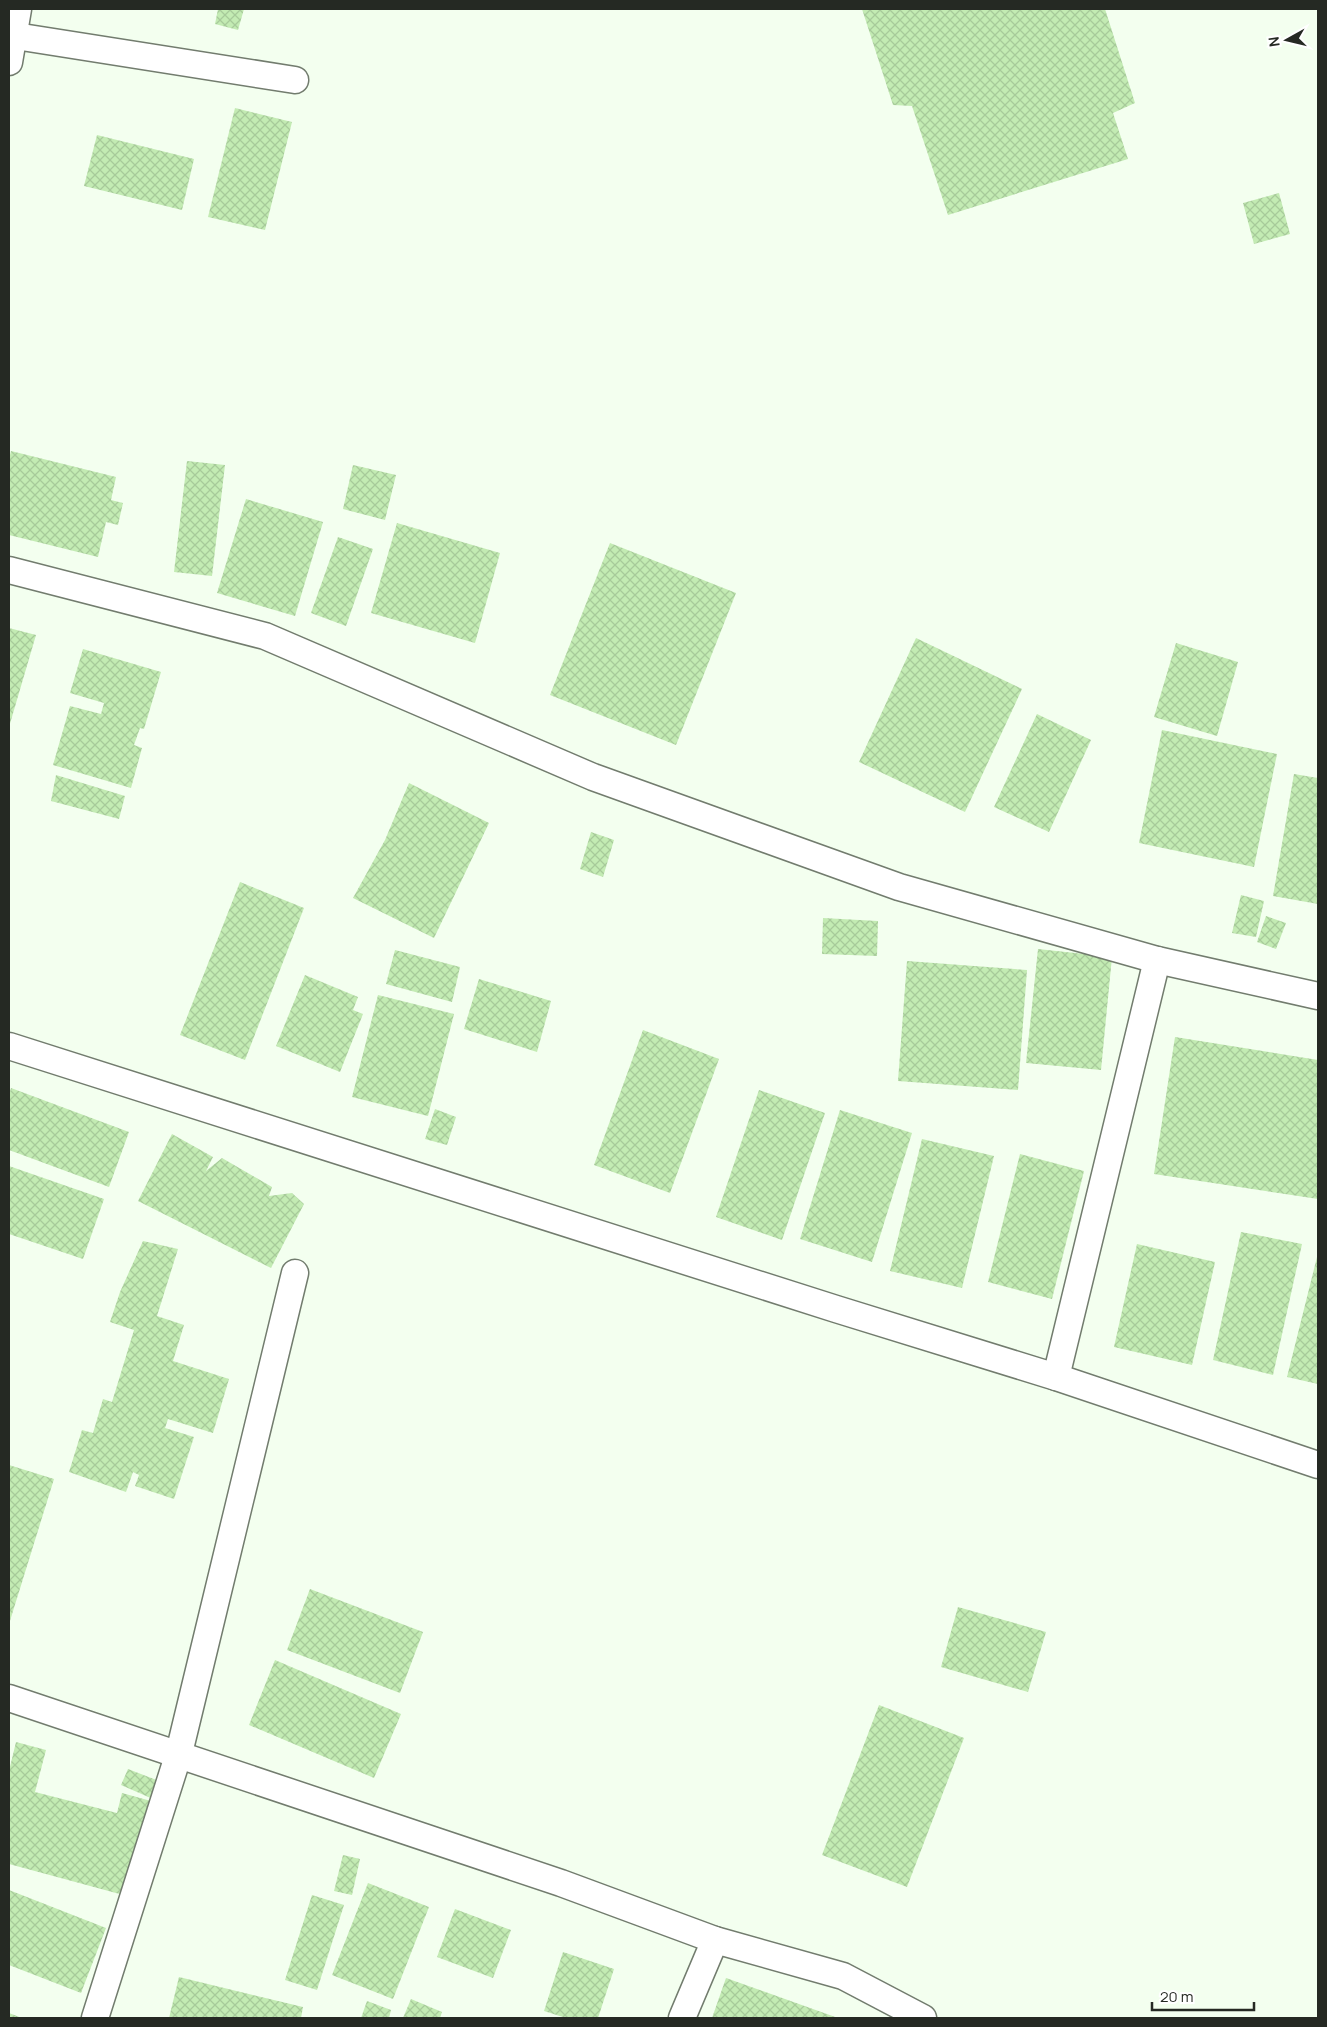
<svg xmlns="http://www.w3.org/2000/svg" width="1327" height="2027" font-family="Manrope,sans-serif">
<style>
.building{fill:url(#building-cross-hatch)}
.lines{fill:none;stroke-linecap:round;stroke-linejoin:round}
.street-casing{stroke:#727c6e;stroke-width:29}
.street{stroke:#fff;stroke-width:26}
</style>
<defs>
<pattern id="building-cross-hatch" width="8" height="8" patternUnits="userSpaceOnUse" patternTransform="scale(1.25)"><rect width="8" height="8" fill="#c3ebb3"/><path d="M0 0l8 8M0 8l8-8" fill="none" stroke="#a7ca9a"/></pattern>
</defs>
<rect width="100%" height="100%" fill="#f3ffef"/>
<g class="building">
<path d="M218,9h26l-6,21 -23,-6z"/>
<path d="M862,9h243l30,94 -22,10 15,46 -180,56 -36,-109 -19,-1z"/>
<path d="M235,108l57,14 -27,108 -57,-13z"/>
<path d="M97,135l97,24 -12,51 -98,-24z"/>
<path d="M1279,193l11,41 -36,10 -11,-41z"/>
<path d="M11,451l105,26 -5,23 12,3 -5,22 -12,-3 -8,35 -89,-22v-76z"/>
<path d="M187,461l38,4 -13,111 -38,-4z"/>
<path d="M353,465l43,10 -11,45 -42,-11z"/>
<path d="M246,499l77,23 -28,94 -78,-23z"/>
<path d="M397,523l103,30 -25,90 -104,-30z"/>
<path d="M338,537l35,12 -27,77 -35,-13z"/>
<path d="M610,543l126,50 -60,152 -126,-50z"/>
<path d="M9,628l27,7 -27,92z"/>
<path d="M916,638l106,51 -57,123 -106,-50z"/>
<path d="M1176,643l62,19 -21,74 -63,-19z"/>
<path d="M83,649l78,23 -17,57 -4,-1 -6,17 8,3 -11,40 -78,-23 17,-59 31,8 3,-11 -34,-10z"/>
<path d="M1037,714l54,26 -42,92 -55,-25z"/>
<path d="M1162,730l115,24 -23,113 -115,-24z"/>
<path d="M1294,774l24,4v126l-45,-8z"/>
<path d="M56,775l69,21 -6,23 -68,-18z"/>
<path d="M409,783l80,40 -55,115 -81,-40 32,-58z"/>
<path d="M591,832l23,8 -11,37 -23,-8z"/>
<path d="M240,882l64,26 -59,152 -65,-25z"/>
<path d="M1241,895l23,6 -8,36 -24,-4z"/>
<path d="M1266,916l20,7 -10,26 -19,-7z"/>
<path d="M823,918l55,3 -1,35 -55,-2z"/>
<path d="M1038,949l74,8 -11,113 -75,-7z"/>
<path d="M395,950l65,17 -8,35 -66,-18z"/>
<path d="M907,961l120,9 -9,120 -120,-9z"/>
<path d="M305,975l53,22 -5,13 10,4 -23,58 -64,-26z"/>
<path d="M479,979l72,22 -14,51 -73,-23z"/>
<path d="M378,995l76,19 -26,102 -76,-19z"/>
<path d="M643,1030l76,29 -49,134 -76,-28z"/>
<path d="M1175,1037l143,23v139l-164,-25z"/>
<path d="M11,1088l118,44 -20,55 -100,-37v-55z"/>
<path d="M759,1090l66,23 -43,127 -66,-23z"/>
<path d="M435,1109l21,8 -9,28 -22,-6z"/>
<path d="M840,1110l72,23 -40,129 -72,-23z"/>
<path d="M172,1134l41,23 -7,14 16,-13 50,29 -3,9 23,-3 12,11 -33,64 -133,-67z"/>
<path d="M922,1139l72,17 -32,132 -72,-17z"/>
<path d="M1020,1154l64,17 -32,128 -64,-17z"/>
<path d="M9,1166l95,33 -21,60 -74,-25z"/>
<path d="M1241,1232l61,12 -29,131 -60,-15z"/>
<path d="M143,1241l35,8 -21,67 27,9 -11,36 56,18 -16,54 -45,-14 -3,9 29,9 -20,62 -39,-13 4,-11 -6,-3 -7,20 -57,-20 13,-42 11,3 10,-34 9,3 22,-72 -24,-8 10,-30z"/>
<path d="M1137,1244l78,18 -23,103 -78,-18z"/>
<path d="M1318,1253v131l-31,-7z"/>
<path d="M9,1465l45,14 -45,145z"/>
<path d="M310,1589l113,43 -23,61 -113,-43z"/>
<path d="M958,1607l88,25 -18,60 -87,-25z"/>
<path d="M275,1660l126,54 -27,64 -125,-53z"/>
<path d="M879,1705l85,33 -57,149 -85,-32z"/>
<path d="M16,1742l30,8 -11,42 82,21 5,-20 47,13 -42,90 -118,-32v-93z"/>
<path d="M128,1769l44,17 -3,20 -48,-21z"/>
<path d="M343,1855l17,4 -8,36 -18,-4z"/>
<path d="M368,1883l61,24 -36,92 -61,-24z"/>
<path d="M9,1890l97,38 -25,65 -72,-28z"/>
<path d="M312,1895l32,10 -27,85 -32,-10z"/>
<path d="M455,1909l56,21 -18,48 -56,-21z"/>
<path d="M563,1952l51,17 -16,49h-32l-22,-7z"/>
<path d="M179,1977l124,30 -2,11h-132z"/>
<path d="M726,1978l112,40h-126z"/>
<path d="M411,1999l31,13 -2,6h-37z"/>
<path d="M367,2001l24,9 -2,8h-28z"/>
<path d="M9,2013l13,5h-13z"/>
</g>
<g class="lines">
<defs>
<g id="street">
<path d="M9,35l286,45"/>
<path d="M9,62l9,-53"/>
<path d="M9,570l256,66 328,141 306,110 258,73 161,36"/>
<path d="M9,1046l827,263 220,68 262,88"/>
<path d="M1056,1377l101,-417"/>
<path d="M9,1698l552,185 154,57 128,36 80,42"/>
<path d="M95,2018l84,-265 116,-480"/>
<path d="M682,2018l33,-78"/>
</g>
</defs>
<use href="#street" class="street-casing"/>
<use href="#street" class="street"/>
</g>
<rect width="1327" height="2027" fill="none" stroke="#252923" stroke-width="20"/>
<g transform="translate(1287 40) rotate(262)" stroke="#ffffff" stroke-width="4" paint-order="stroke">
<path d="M0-4L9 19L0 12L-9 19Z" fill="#252923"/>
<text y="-8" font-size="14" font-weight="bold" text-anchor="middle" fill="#252923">N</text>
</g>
<path d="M1152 2002v8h102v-8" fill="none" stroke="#252923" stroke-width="2.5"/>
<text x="1160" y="2002" font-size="15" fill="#252923" stroke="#ffffff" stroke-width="4" paint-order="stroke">20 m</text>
</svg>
